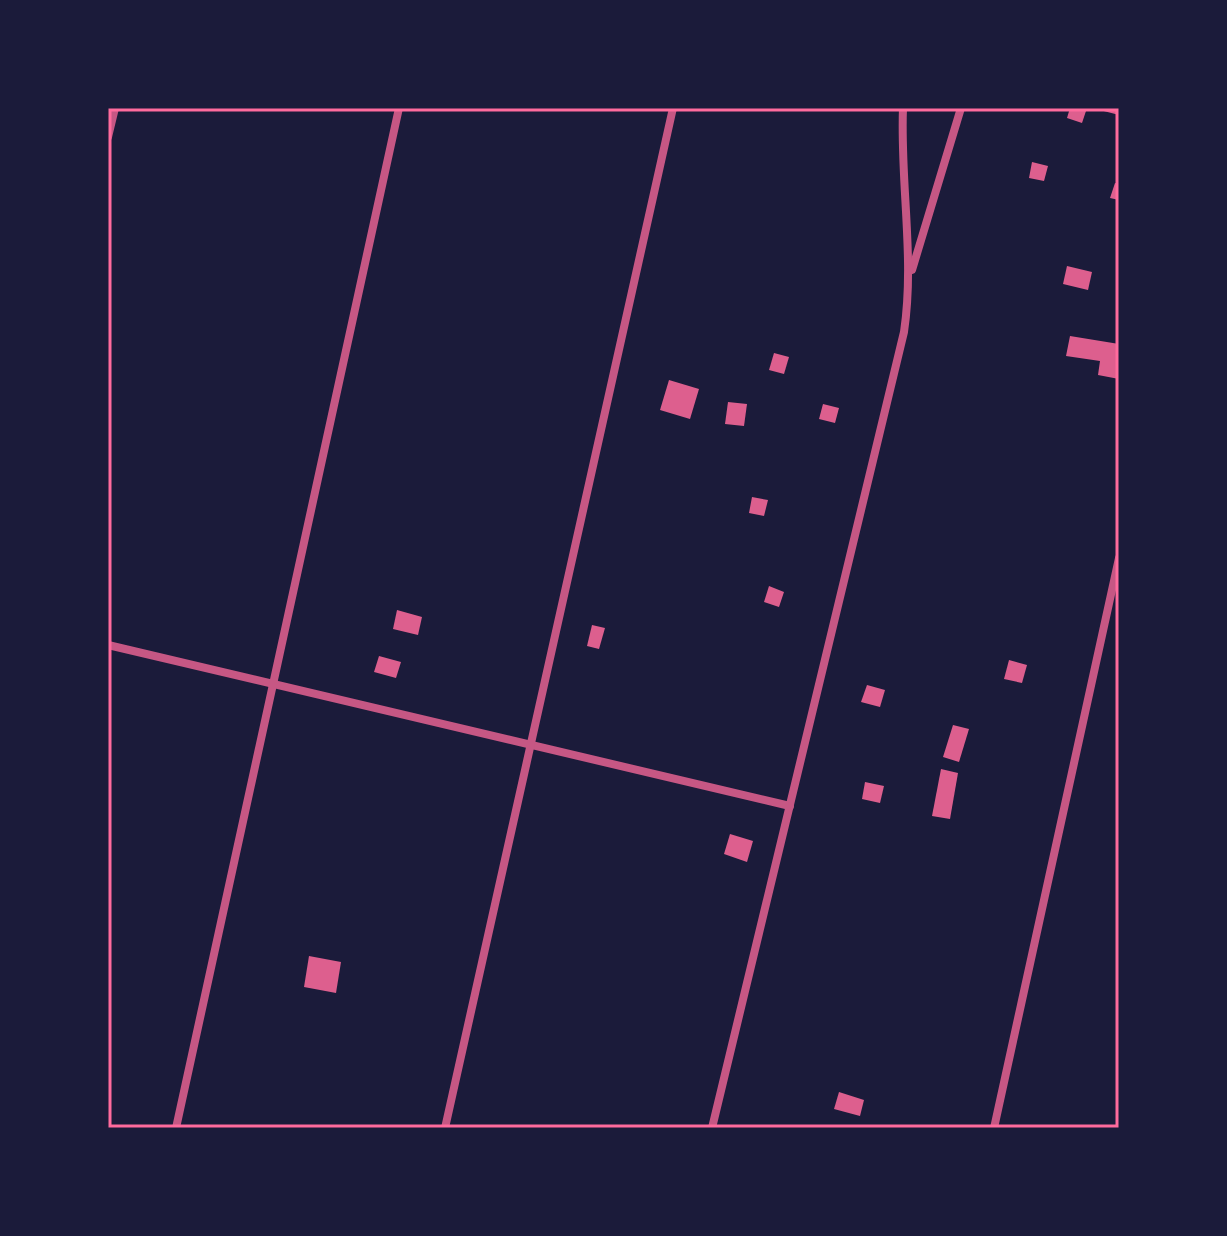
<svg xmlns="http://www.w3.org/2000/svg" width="1227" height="1236" font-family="Mulish,sans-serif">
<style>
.building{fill:#dd5f8e}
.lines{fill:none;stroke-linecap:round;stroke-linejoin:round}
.minor{stroke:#c65784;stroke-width:8}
.neatline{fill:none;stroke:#ff6b9d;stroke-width:3}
</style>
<rect width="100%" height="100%" fill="#1b1b3a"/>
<g class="building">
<path d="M1070,108h17l-5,15 -15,-5z"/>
<path d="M1097,108h22v7l-23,-6z"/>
<path d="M1032,162l16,4 -4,15 -15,-3z"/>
<path d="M1115,183l4,1v16l-9,-2z"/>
<path d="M1067,266l25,6 -4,18 -25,-6z"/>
<path d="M1070,336l49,8v35l-21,-4 2,-14 -34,-5z"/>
<path d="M774,353l15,4 -5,17 -15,-4z"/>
<path d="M669,380l30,9 -9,30 -30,-9z"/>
<path d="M728,402l19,2 -3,22 -19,-2z"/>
<path d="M823,404l16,4 -4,15 -16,-4z"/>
<path d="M752,497l16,3 -4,16 -15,-3z"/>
<path d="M769,586l15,6 -5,15 -15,-5z"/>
<path d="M397,610l25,7 -4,18 -25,-6z"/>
<path d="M592,625l13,3 -6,21 -12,-3z"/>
<path d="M379,656l22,6 -5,16 -22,-6z"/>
<path d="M1009,660l18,5 -5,18 -18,-4z"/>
<path d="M867,685l18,5 -5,17 -19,-5z"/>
<path d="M953,725l16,4 -10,33 -16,-5z"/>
<path d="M941,769l17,4 -8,46 -18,-3z"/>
<path d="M865,782l19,4 -4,17 -18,-4z"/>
<path d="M730,834l23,7 -6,21 -23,-8z"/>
<path d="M309,956l32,6 -5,31 -32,-6z"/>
<path d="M839,1092l25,8 -4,16 -26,-7z"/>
</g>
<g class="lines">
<g class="minor">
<path d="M108,137l7,-29"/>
<path d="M912,270l49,-162"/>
<path d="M108,645l682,161"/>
<path d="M176,1128l223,-1020"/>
<path d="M445,1128l228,-1020"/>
<path d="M712,1128l192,-796c11,-74 -4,-149 -1,-224"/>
<path d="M994,1128l125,-570"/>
</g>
</g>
<rect width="1227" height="1236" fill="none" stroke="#1b1b3a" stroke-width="220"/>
<rect x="110" y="110" width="1007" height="1016" class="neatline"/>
</svg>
